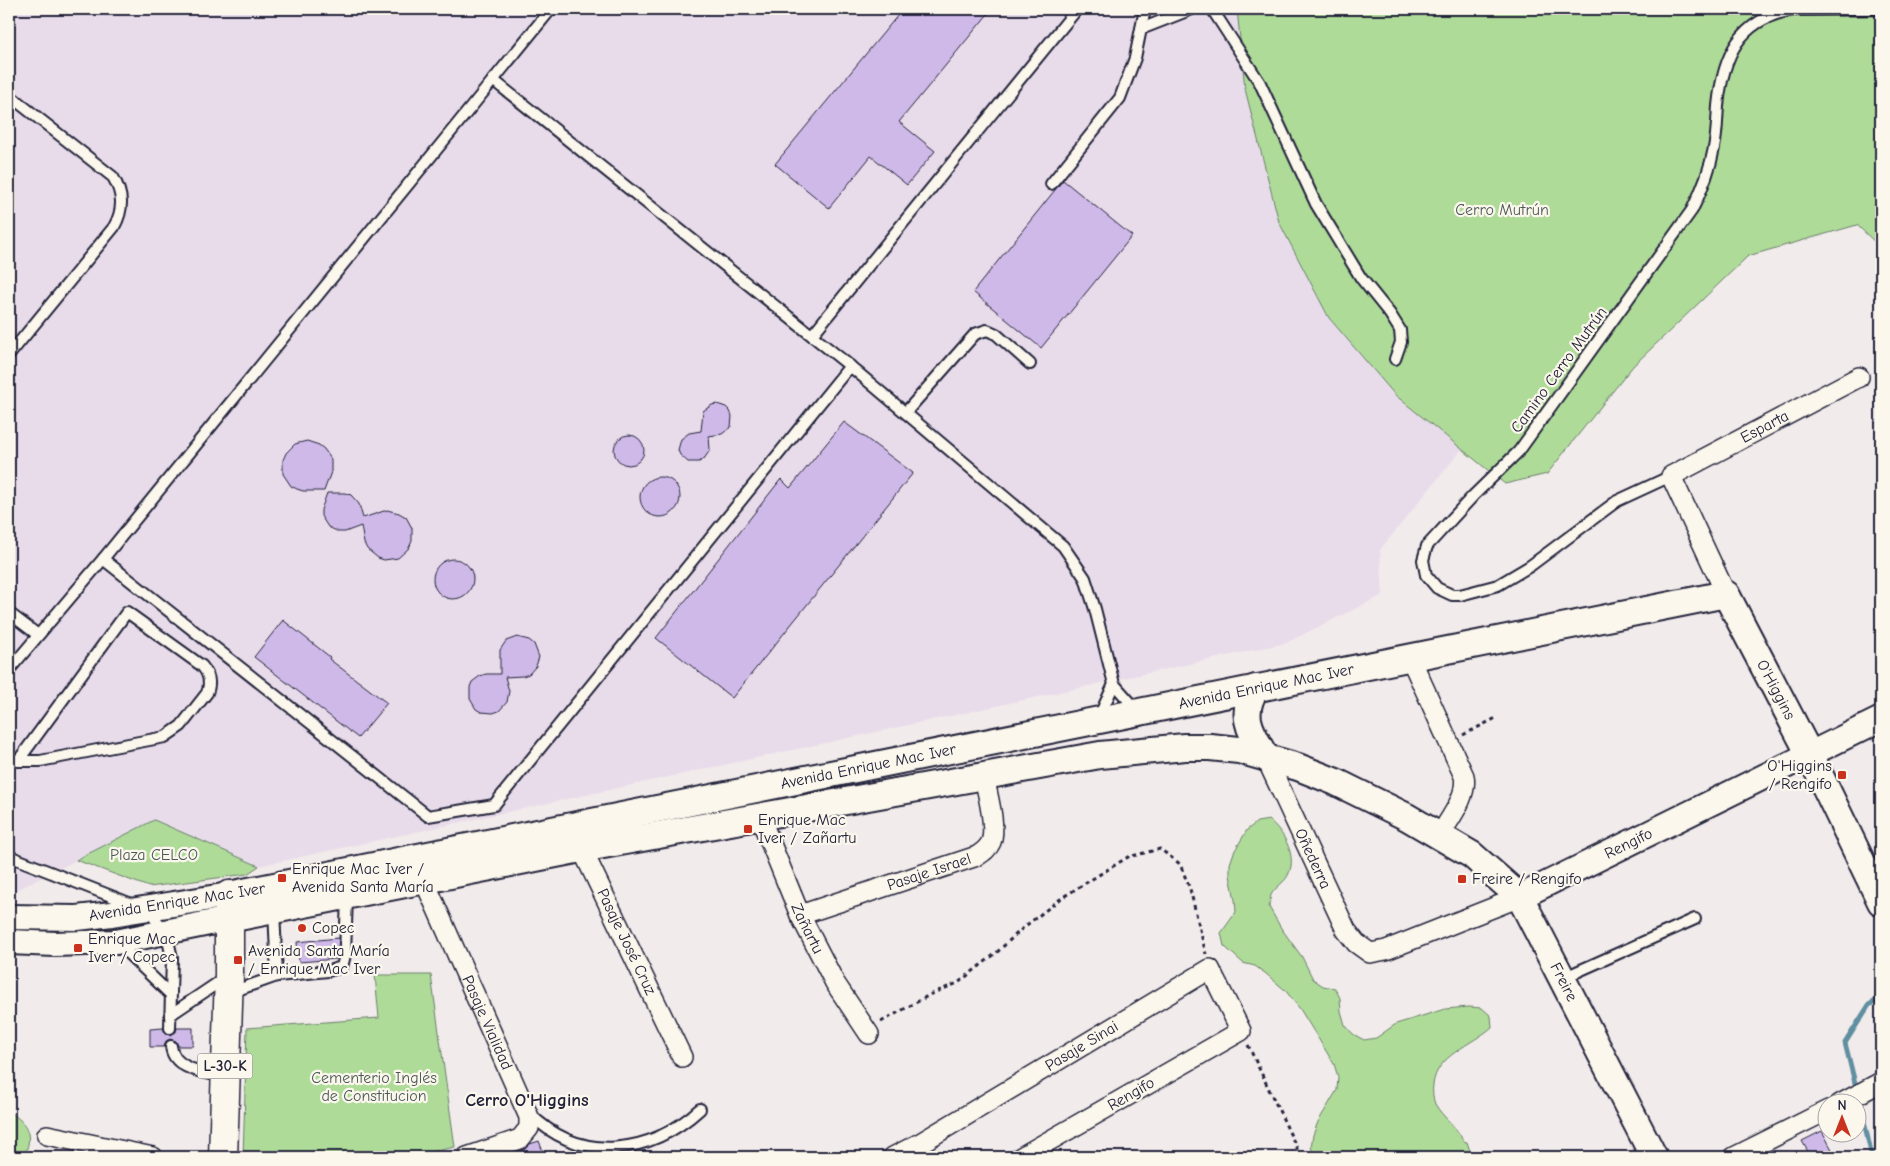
<svg xmlns="http://www.w3.org/2000/svg" width="1890" height="1166" font-family="'Comic Neue',sans-serif">
<style>
.built{fill:#e8dcea}
.green{fill:#afdb99;stroke:#687e6a}
.lines{fill:none;stroke-linecap:round;stroke-linejoin:round}
.stream{stroke:#5f8fa0;stroke-width:5}
.building{fill:#cfb9e9;stroke:#22223b}
.service-casing{stroke:#22223b;stroke-width:14}
.minor-casing{stroke:#22223b;stroke-width:22}
.tertiary-casing{stroke:#22223b;stroke-width:28}
.secondary-casing{stroke:#22223b;stroke-width:30}
.primary-casing{stroke:#22223b;stroke-width:31}
.path{stroke:#22223b;stroke-width:3;stroke-dasharray:4 4;stroke-linecap:butt}
.service{stroke:#fbf7ec;stroke-width:10}
.minor{stroke:#fbf7ec;stroke-width:19}
.tertiary{stroke:#fbf7ec;stroke-width:24}
.secondary{stroke:#fbf7ec;stroke-width:26}
.primary{stroke:#fbf7ec;stroke-width:28}
.poi-dot{fill:#c8321e;stroke:#fbf7ec;stroke-width:2}
.labels{text-anchor:middle;dominant-baseline:central;stroke-width:4.5;stroke-linejoin:round;paint-order:stroke}
.shield{fill:#fbf7ec;stroke:#636270;stroke-width:1}
.shield-label{font-size:15px;font-weight:bold;fill:#22223b}
.park-label{font-size:16px;fill:#4c5a57;stroke:#fbf7ec}
.street-label{font-size:16px;fill:#22223b;stroke:#fbf7ec}
.poi-label{font-size:16px;fill:#22223b;stroke:#fbf7ec;text-anchor:start}
.neighbourhood-label{font-size:18px;font-weight:bold;fill:#22223b;stroke:#fbf7ec}
</style>
<rect width="100%" height="100%" fill="#f2ebeb"/>
<filter id="ink" filterUnits="userSpaceOnUse"><feTurbulence type="fractalNoise" baseFrequency=".02" numOctaves="2"/><feDisplacementMap in="SourceGraphic" scale="10" xChannelSelector="R" yChannelSelector="G"/><feConvolveMatrix kernelMatrix="1 2 1 2 8 2 1 2 1" color-interpolation-filters="sRGB"/></filter>
<g filter="url(#ink)">
<path class="built" d="M9,9h1228l8,80 34,133 50,96 66,77 67,54 -82,101 3,45 -97,48 -1027,223 -105,-45 -145,73z"/>
<g class="green">
<path d="M1237,9h644v239l-24,-23 -109,31 -115,110 -86,108 -42,10 -110,-89 -66,-77 -50,-96 -34,-133z"/>
<path d="M154,820l105,46 -12,8 -98,13 -73,-27z"/>
<path d="M1269,820c14,11 28,35 20,53 -3,9 -14,14 -18,22 -1,3 -1,8 -2,12l12,21 21,29 11,22 10,7 12,2 5,10 1,13 4,14 8,9 11,6 12,-2 20,-14 49,-15 24,-2 13,1 9,8 1,11c-20,18 -56,28 -59,58 -1,5 0,14 2,19 8,14 22,22 28,37l4,1 5,15h-157l-4,-10 2,-12 5,-13 19,-32 1,-13 -4,-13 -34,-55 -15,-19 -20,-17 -10,-7 -12,-3 -19,-17 -3,-13 15,-21 -1,-12 -5,-25v-11l4,-12 13,-22 10,-8z"/>
<path d="M375,975h56l24,172c-69,16 -141,10 -212,10l4,-129 132,-10z"/>
<path d="M9,1112c20,11 24,25 15,45h-15z"/>
</g>
<g class="lines">
<g class="stream">
<path d="M1857,1091l-12,-48 24,-38 12,-7"/>
<path d="M1859,1099l13,58"/>
</g>
</g>
<g class="building">
<path d="M903,9h89l-93,113 36,29 -28,34 -36,-29 -42,52 -54,-44z"/>
<path d="M1063,180l69,56 -91,112 -68,-56z"/>
<path d="M717,404l9,3 4,4 2,5 -1,11 -9,7 -13,2 1,14 -6,9 -5,3h-11l-8,-7 -2,-5 3,-11 8,-6 12,-2 2,-20 9,-6z"/>
<path d="M844,422l69,51 -181,225 -76,-60 125,-159 9,9z"/>
<circle cx="629" cy="450" r="15"/>
<path d="M307,441l12,4 5,4 7,10v13l-7,19h-21l-6,-2 -6,-3 -8,-12v-14l3,-7 9,-9z"/>
<circle cx="660" cy="497" r="20"/>
<path d="M327,493h18l6,2 8,9 4,14 24,-8 12,3 7,4 6,11v13l-3,7 -11,10 -14,2 -6,-2 -11,-9 -3,-6 -3,-17 -16,6h-6l-11,-5 -7,-11v-6z"/>
<circle cx="453" cy="579" r="20"/>
<path d="M283,620l47,37 -1,2 58,44 -29,35 -104,-81z"/>
<path d="M517,637l12,3 5,4 5,13 -3,9 -7,8 -6,2 -18,1 4,14 -2,11 -8,9 -6,2 -12,-1 -5,-3 -6,-10v-12l2,-5 8,-6 6,-2h14v-24l6,-9z"/>
<path d="M339,938l-2,21 -38,3 -2,-20z"/>
<path d="M163,1028l3,6 4,1 6,-3 1,-4h16v18h-15l-2,-5 -6,-2 -4,2 -2,6h-14v-18z"/>
<path d="M1822,1131l14,26h-25l-9,-16z"/>
<path d="M539,1141l6,16h-44l23,-7 6,-6z"/>
</g>
<g class="lines">
<defs>
<g id="service">
<path d="M1212,9l48,74 56,121 45,74 29,36 10,16 1,12 -6,17"/>
<path d="M1141,29l51,-20"/>
<path d="M493,80l357,286 213,180 22,32 10,31 19,75 23,26"/>
<path d="M9,95l104,82c10,17 11,32 1,50l-105,128"/>
<path d="M1051,184l69,-86 15,-40 10,-49"/>
<path d="M812,335l265,-326"/>
<path d="M906,412l69,-78 12,-4 9,4 34,30"/>
<path d="M1671,476l-54,25 -87,65 -32,19 -38,10h-8l-15,-7 -11,-13 -3,-15 4,-14 46,-50 46,-45 173,-241c10,-20 18,-40 22,-62 3,-14 3,-28 4,-42 5,-50 21,-87 75,-96l88,-1"/>
<path d="M103,559l325,257 66,-11 356,-439"/>
<path d="M9,613l29,22"/>
<path d="M9,670l94,-111 448,-550"/>
<path d="M1099,717l15,-33"/>
<path d="M9,757l9,4h22l125,-24 16,-11 26,-33c4,-10 2,-19 -5,-27l-75,-54 -109,149"/>
<path d="M9,856l125,49"/>
<path d="M147,910l19,21 6,27 -2,70"/>
<path d="M274,910l3,66"/>
<path d="M117,943l53,51"/>
<path d="M1563,978l132,-59"/>
<path d="M229,993l48,-17 51,-5 14,-4 3,-12 2,-59"/>
<path d="M170,1015l55,-37"/>
<path d="M171,1046c2,24 34,26 52,31"/>
<path d="M530,1114c51,50 120,41 170,-5"/>
</g>
<g id="minor">
<path id="s1" d="M1726,594l-55,-118 188,-99"/>
<path d="M1410,657l54,119c4,20 -14,42 -24,59"/>
<path id="s2" d="M1266,758l80,172 10,13 14,10 16,-3 134,-53"/>
<path id="s3" d="M760,817l40,98 35,68 34,51"/>
<path id="s4" d="M577,839l105,218"/>
<path id="s5" d="M424,880l105,237v11l-9,11 -53,18"/>
<path id="s6" d="M800,915l177,-59c6,-4 11,-7 14,-14 6,-15 -4,-49 -7,-66"/>
<path d="M1840,1104l41,-22"/>
<path d="M47,1135l106,22"/>
<path id="s7" d="M893,1157l29,-15 288,-173 31,62 -220,126"/>
<path d="M1734,1157l94,-47"/>
</g>
<g id="tertiary">
<path id="s8" d="M1520,897l361,-178"/>
<path d="M9,917l68,1 35,-4 117,-19"/>
<path d="M9,942l46,2 61,-2 113,-23"/>
</g>
<g id="secondary">
<path d="M1256,688c-18,28 -4,45 10,70"/>
<path id="s9" d="M229,895l1497,-301 84,161 71,147"/>
<path id="s10" d="M229,919l352,-70 519,-94 85,-8h25l29,3 59,17 38,15 71,35 65,38 48,42 134,260"/>
</g>
<path id="primary" d="M223,1157l6,-182v-80"/>
</defs>
<use href="#service" class="service-casing"/>
<use href="#minor" class="minor-casing"/>
<use href="#tertiary" class="tertiary-casing"/>
<use href="#secondary" class="secondary-casing"/>
<use href="#primary" class="primary-casing"/>
<g class="path">
<path d="M1463,735l33,-17"/>
<path d="M881,1022l52,-29 25,-10 37,-29 29,-27 39,-30 65,-40 32,-8 20,15 10,25 16,65"/>
<path d="M1248,1045l53,112"/>
</g>
<use href="#service" class="service"/>
<use href="#minor" class="minor"/>
<use href="#tertiary" class="tertiary"/>
<use href="#secondary" class="secondary"/>
<use href="#primary" class="primary"/>
</g>
</g>
<g class="poi-dot">
<rect x="1837" y="770" width="10" height="10" rx="2.5"/>
<rect x="743" y="824" width="10" height="10" rx="2.5"/>
<rect x="277" y="873" width="10" height="10" rx="2.5"/>
<rect x="1457" y="874" width="10" height="10" rx="2.5"/>
<circle cx="302" cy="928" r="5"/>
<rect x="73" y="943" width="10" height="10" rx="2.5"/>
<rect x="233" y="955" width="10" height="10" rx="2.5"/>
</g>
<g class="labels">
<rect class="shield" x="197.5" y="1053.5" width="55" height="25" rx="4"/>
<g class="shield-label">
<text x="225" y="1066">L-30-K</text>
</g>
<g class="park-label">
<text x="1502" y="210">Cerro Mutrún</text>
<text x="154" y="855">Plaza CELCO</text>
<text x="374" y="1078">Cementerio Inglés<tspan x="374" dy="18">de Constitucion</tspan></text>
</g>
<g class="street-label">
<text transform="translate(1559 370) rotate(-54)">Camino Cerro Mutrún</text>
<text stroke="none"><textPath href="#s1" startOffset="236">Esparta</textPath></text>
<text stroke="none"><textPath href="#s9" startOffset="1058">Avenida Enrique Mac Iver</textPath></text>
<text stroke="none"><textPath href="#s9" startOffset="1635">O'Higgins</textPath></text>
<text stroke="none"><textPath href="#s9" startOffset="652">Avenida Enrique Mac Iver</textPath></text>
<text stroke="none"><textPath href="#s8" startOffset="121">Rengifo</textPath></text>
<text stroke="none"><textPath href="#s2" startOffset="111">Oñederra</textPath></text>
<text stroke="none"><textPath href="#s6" startOffset="136">Pasaje Israel</textPath></text>
<text transform="translate(177 902) rotate(-9)">Avenida Enrique Mac Iver</text>
<text stroke="none"><textPath href="#s3" startOffset="121">Zañartu</textPath></text>
<text stroke="none"><textPath href="#s4" startOffset="114">Pasaje José Cruz</textPath></text>
<text stroke="none"><textPath href="#s10" startOffset="1442">Freire</textPath></text>
<text stroke="none"><textPath href="#s5" startOffset="156">Pasaje Vialidad</textPath></text>
<text stroke="none"><textPath href="#s7" startOffset="219">Pasaje Sinai</textPath></text>
<text transform="translate(1131 1094) rotate(-30)">Rengifo</text>
</g>
<g class="poi-label">
<text x="1832" y="766" text-anchor="end">O'Higgins<tspan x="1832" dy="18">/ Rengifo</tspan></text>
<text x="758" y="820">Enrique Mac<tspan x="758" dy="18">Iver / Zañartu</tspan></text>
<text x="292" y="869">Enrique Mac Iver /<tspan x="292" dy="18">Avenida Santa María</tspan></text>
<text x="1472" y="879">Freire / Rengifo</text>
<text x="312" y="928">Copec</text>
<text x="88" y="939">Enrique Mac<tspan x="88" dy="18">Iver / Copec</tspan></text>
<text x="248" y="951">Avenida Santa María<tspan x="248" dy="18">/ Enrique Mac Iver</tspan></text>
</g>
<g class="neighbourhood-label">
<text x="527" y="1100">Cerro O'Higgins</text>
</g>
</g>
<rect width="1890" height="1166" fill="none" stroke="#fbf7ec" stroke-width="30"/>
<rect x="15" y="15" width="1860" height="1136" fill="none" stroke="#22223b" stroke-width="2" filter="url(#ink)"/>
<g transform="translate(1842 1118)"><circle r="24" fill="#fbf7ec" stroke="#a4a2a5"/>
<path d="M0-4L9 19L0 12L-9 19Z" fill="#c8321e"/>
<text y="-8" font-size="14" font-weight="bold" text-anchor="middle" fill="#22223b">N</text>
</g>
</svg>
